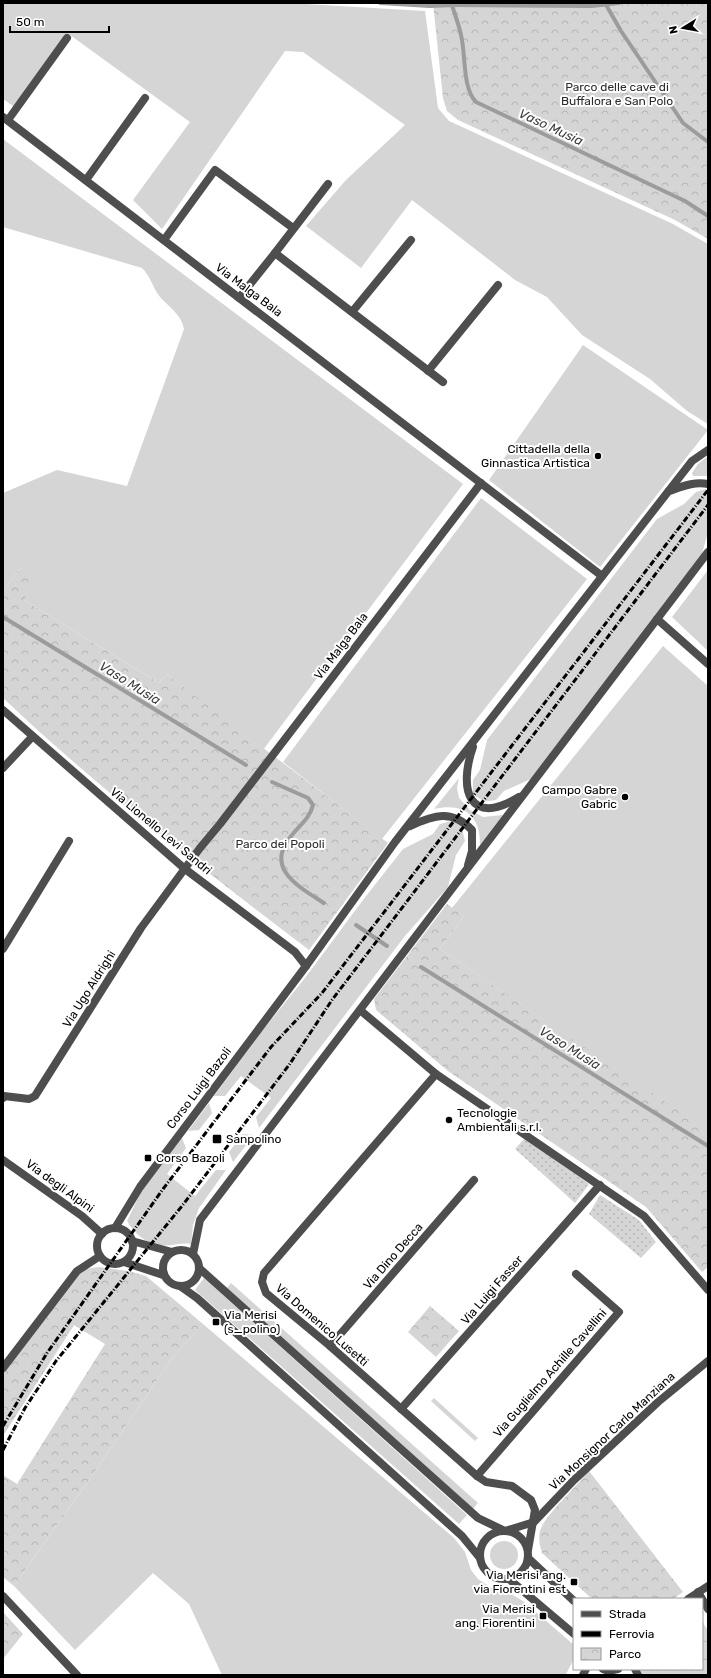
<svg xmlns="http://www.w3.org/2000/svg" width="711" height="1678" font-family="Rubik,sans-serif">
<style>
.grass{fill:#d5d5d5}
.park{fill:url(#park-crowns)}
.garden{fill:url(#garden-dots)}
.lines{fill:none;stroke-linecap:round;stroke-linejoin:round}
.stream{stroke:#9c9c9c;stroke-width:4}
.minor{stroke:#4e4e4e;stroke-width:8}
.tertiary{stroke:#4e4e4e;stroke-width:8}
.rail{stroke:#000;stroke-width:3;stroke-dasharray:6 2 1 2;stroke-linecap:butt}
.poi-dot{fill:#000;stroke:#fff;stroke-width:1.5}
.labels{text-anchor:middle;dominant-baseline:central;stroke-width:4;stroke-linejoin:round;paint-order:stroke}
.park-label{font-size:12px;fill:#2c2c2c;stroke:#fff}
.street-label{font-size:12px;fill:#000;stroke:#fff}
.poi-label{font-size:12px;fill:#000;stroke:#fff;text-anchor:end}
.water-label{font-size:13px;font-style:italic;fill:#3d3d3d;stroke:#fff}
</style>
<defs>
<pattern id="park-crowns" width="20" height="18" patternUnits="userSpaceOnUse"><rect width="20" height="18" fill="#d5d5d5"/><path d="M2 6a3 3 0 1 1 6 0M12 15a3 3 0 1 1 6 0" fill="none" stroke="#b5b5b5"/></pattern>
<pattern id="garden-dots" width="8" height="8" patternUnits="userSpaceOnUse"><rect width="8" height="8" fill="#d5d5d5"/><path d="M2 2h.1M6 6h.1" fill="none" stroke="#b5b5b5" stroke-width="1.8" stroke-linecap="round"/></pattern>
</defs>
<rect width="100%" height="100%" fill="#fff"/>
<g class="grass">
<path d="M3,3h285l137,8 13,97 11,13 224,103 35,20v180l-21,-13 -37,-32 -68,-44 -35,-38 -32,-17 -103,-80 -51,68 -55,-42 40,-46 59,-55 -102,-73 -18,-1 -123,178 -29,-29 57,-78 -120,-87 -54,73 -13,-9z"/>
<path d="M3,139l460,345 -200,266 -96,-76 -8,9 -135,-83 -2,-34 -19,25v-98l54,-23 70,16 57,-157c-3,-15 -14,-21 -24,-32 -7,-9 -9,-20 -18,-29l-139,-41z"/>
<path d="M583,345l125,85 -108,137 -111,-87z"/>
<path d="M708,456v20h-15l-1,-3 6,-9z"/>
<path d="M706,489l2,2v41l-6,22 -48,62 -121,162 -29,13 -8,9c-11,2 -16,1 -23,-7v-13l7,-10 7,-30 170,-221 27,-15 12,-12z"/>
<path d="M481,498l106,81 -205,260 -99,-77z"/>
<path d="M708,570v81l-36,-34z"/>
<path d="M663,646l45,40v462l-15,-10 10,-10 -263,-179 24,-33 -12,-8z"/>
<path d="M459,778l-2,10 2,10 11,12 13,7 20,-2 -23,30c1,-30 -17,-43 -46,-36z"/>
<path d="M452,821l9,4 4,16 -9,14 -8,32 -43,49 -146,192 -3,-11 15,-19 -30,-22 -16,20h-11l48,-65 43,-53 58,-78 40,-51 30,-15 7,-10z"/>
<path d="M209,1103l3,10 -13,17 -11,1z"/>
<path d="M243,1134l11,1 -21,27 -4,-10z"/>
<path d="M182,1138l4,10 -19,26 28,22 21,-26h10l-27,38 -6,17 -2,19c-11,-2 -21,3 -32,1 -14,-1 -25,-13 -32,-24l14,-29z"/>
<path d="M204,1278l263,237 -8,9 -264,-234z"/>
<path d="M231,1283l247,220 -5,6 -246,-221z"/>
<path d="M203,1324l251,214 11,14 6,18 7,9 12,8 16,4 17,10 51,44v14l-8,15 -344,1 -33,-71 -36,-31 -78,77 -61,-64 89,-126 69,-102z"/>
<path d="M434,1398l44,40 -3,3 -44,-40z"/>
<circle cx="504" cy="1555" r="14"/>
</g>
<g class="park">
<path d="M433,3h275v236l-33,-19 -217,-100 -11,-9 -4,-13z"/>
<path d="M22,566l16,11 -14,23 135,83 8,-9c73,57 147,112 221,169l-79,107c-105,-80 -210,-161 -306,-252v-107z"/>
<path d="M447,904l17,12 -24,33 264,179 -11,10 15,10v119l-6,5 -56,-65 -198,-136 -72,-61 -2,-11z"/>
<path d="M99,1267l29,4 18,5 57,48 -31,34 -69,102 -89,126 -11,-9v-102l14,9 88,-140 -31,-19 -71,111v-66l76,-100z"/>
<path d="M430,1306l29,25 -23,26 -28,-25z"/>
<path d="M589,1471l94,121 -10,7h-81l-50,-46c-2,-7 -4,-14 -2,-22 4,-15 38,-46 49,-60z"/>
<path d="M3,1612l20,22 -20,25z"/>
<path d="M702,1621l6,10v44h-65l-3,-6h62z"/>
</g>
<g class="garden">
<path d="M525,1138l64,46 -14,19 -60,-54z"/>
<path d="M600,1195l39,25 17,22 -15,16 -52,-44z"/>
</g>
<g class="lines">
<g class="stream">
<path d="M380,3l50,3 22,-1c3,10 7,20 9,30 5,19 1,53 15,67l209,99 23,15"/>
<path d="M605,3l16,28 62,92 25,19"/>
<path d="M452,5l140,1 27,-3"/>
<path d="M3,617l243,148"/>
<path d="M272,782l36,16 5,7c-3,13 -13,20 -21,30 -29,33 7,52 32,68"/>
<path d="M356,925l31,21"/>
<path d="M421,967l287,179"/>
</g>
<g class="minor">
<path d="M3,117l599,459"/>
<path d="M8,120l59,-82"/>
<path d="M86,180l59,-82"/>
<path d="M164,240l51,-70 78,58"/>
<path d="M275,253l53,-69"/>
<path d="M239,298l36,-45 168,129"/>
<path d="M352,312l59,-72"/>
<path d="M428,371l70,-86"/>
<path d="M669,491c12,-4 25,-10 39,-7"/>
<path d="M657,619l51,45"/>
<path d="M3,710l182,159 110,83 11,14"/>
<path d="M473,747c-15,42 -4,81 46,50"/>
<path d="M3,768l29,-31"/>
<path d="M410,826c24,-11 42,-17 62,4v21l-4,14"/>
<path d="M3,949l66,-108"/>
<path d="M360,1010l76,64 208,142 64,74"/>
<path d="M436,1074l-172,199 -2,9 4,11 64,53 147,130 9,6 26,4 19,14 4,10 -7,40"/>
<path d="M3,1098l1,-2 25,3 6,-3 106,-168 59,-80 20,-24 261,-341"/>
<path d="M3,1160l79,56 20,18"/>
<path d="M115,1228l25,-41 166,-221 89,-124 297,-381 16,-11"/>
<circle cx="115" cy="1246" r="18"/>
<path d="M132,1241l40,11"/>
<circle cx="181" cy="1268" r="18"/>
<path d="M193,1254l7,-34 508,-668"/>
<path d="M124,1262l39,13"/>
<path d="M199,1268l279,250 27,13 29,-9 40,-42 84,-78 50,-41"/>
<path d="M180,1286l17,12 265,238 18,22"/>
<path d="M330,1346l144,-166"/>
<path d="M3,1368l74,-97 23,-15"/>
<path d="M401,1409l199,-224"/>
<path d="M477,1476l142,-164 -43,-38"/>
<circle cx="504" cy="1555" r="24"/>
<path d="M528,1558l46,43"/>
<path d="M509,1579l65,55"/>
<path d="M698,1592l10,17"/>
<path d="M688,1599l20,-13"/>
</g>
<g class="tertiary">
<path d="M3,1596l74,79"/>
<path d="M603,1669l5,2 10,-2"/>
<path d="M635,1669l3,6"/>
<path d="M583,1675l3,-6"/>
</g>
<g class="rail">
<path d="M3,1426l44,-73 116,-164 108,-142 51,-54 386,-503"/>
<path d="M3,1450l22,-42 31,-47 126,-155 107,-141 43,-65 376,-495"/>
</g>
</g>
<g class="poi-dot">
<circle cx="598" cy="456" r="4"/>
<circle cx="625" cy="797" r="4"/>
<circle cx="449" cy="1120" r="4"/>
<rect x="212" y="1134" width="10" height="10" rx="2"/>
<rect x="144" y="1154" width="8" height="8" rx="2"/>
<rect x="212" y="1318" width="8" height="8" rx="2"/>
<rect x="570" y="1578" width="8" height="8" rx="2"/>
<rect x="539" y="1612" width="8" height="8" rx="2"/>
</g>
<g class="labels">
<g class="park-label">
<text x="617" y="87">Parco delle cave di<tspan x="617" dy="14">Buffalora e San Polo</tspan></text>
<text x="280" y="844">Parco dei Popoli</text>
</g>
<g class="street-label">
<text transform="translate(249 290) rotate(37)">Via Malga Bala</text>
<text transform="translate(341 646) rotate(-53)">Via Malga Bala</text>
<text transform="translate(161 831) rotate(40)">Via Lionello Levi Sandri</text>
<text transform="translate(89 989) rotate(-58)">Via Ugo Aldrighi</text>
<text transform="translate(199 1088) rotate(-53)">Corso Luigi Bazoli</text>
<text transform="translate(60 1186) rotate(36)">Via degli Alpini</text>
<text transform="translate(393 1256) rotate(-49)">Via Dino Decca</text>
<text transform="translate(492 1290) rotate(-49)">Via Luigi Fasser</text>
<text transform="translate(322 1325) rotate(41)">Via Domenico Lusetti</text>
<text transform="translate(550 1373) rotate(-49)">Via Guglielmo Achille Cavellini</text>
<text transform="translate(612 1431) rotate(-43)">Via Monsignor Carlo Manziana</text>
</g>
<g class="poi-label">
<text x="590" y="449">Cittadella della<tspan x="590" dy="14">Ginnastica Artistica</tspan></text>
<text x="617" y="790">Campo Gabre<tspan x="617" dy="14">Gabric</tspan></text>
<text x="457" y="1113" text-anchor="start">Tecnologie<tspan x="457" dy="14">Ambientali s.r.l.</tspan></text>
<text x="226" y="1139" text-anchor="start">Sanpolino</text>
<text x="156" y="1158" text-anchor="start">Corso Bazoli</text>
<text x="224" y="1315" text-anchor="start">Via Merisi<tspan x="224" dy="14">(s_polino)</tspan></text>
<text x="566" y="1575">Via Merisi ang.<tspan x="566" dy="14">via Fiorentini est</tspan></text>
<text x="535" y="1609">Via Merisi<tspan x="535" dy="14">ang. Fiorentini</tspan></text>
</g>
<g class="water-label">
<text transform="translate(551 127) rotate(25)">Vaso Musia</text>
<text transform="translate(130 683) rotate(32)">Vaso Musia</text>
<text transform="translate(570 1048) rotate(32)">Vaso Musia</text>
</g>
</g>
<rect width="711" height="1678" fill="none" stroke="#000000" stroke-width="8"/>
<rect x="573" y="1598" width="130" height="72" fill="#ffffff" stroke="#999999"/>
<rect x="581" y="1611" width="20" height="6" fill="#4e4e4e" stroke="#999999"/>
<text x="609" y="1618" font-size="12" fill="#000000">Strada</text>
<rect x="581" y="1631" width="20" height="6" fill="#000000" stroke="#999999"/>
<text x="609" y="1638" font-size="12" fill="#000000">Ferrovia</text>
<rect x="581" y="1648" width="20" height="12" fill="url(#park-crowns)" stroke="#999999"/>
<text x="609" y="1658" font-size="12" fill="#000000">Parco</text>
<g transform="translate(683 28) rotate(259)" stroke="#ffffff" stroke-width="3" paint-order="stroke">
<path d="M0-3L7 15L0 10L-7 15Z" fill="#000000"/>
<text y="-6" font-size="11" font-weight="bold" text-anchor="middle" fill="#000000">N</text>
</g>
<path d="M10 26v6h99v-6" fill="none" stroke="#000000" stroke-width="2"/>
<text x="16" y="26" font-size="12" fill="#000000" stroke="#ffffff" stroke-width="3" paint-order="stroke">50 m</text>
</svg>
